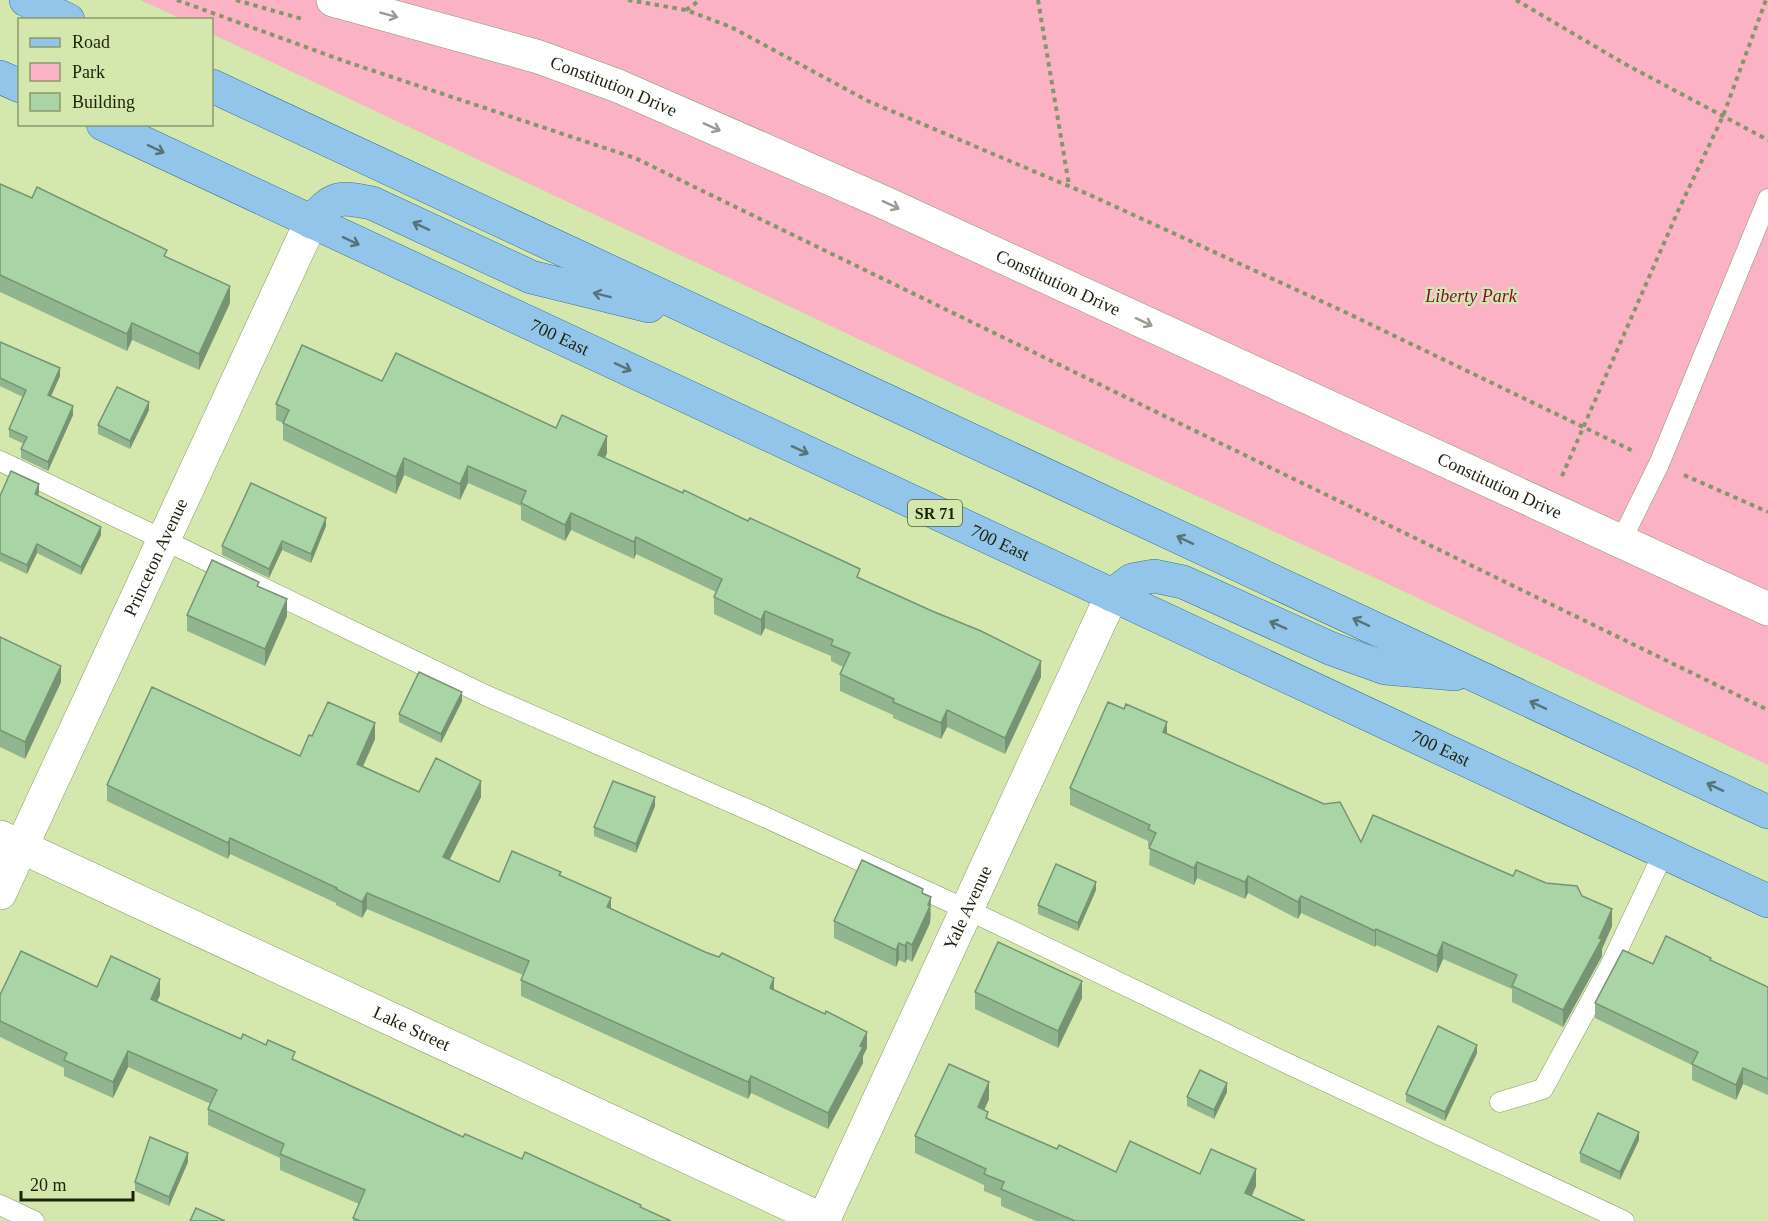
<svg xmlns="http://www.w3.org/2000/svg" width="1768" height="1221" font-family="Georgia,serif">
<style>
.green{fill:#fab2c4}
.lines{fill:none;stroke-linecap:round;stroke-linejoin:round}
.lane-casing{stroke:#899a64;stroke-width:21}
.street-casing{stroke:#899a64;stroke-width:34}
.primary-casing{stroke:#397393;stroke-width:34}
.path{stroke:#86956a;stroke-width:4;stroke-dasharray:4.5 4.5;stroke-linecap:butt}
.lane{stroke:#fff;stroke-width:20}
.street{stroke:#fff;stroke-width:33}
.primary{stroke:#92c5e9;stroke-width:33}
.wall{fill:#91b68f}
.shaded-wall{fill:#769474}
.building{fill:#a9d4a6;stroke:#769474;stroke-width:1.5}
.oneway{stroke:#999c92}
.oneway2{stroke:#57747b}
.labels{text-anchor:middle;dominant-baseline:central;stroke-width:4.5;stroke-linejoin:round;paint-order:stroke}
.shield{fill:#d4e8ae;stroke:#535e3d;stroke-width:1.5}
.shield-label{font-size:16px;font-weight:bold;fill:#1c230d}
.street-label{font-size:18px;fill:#1c230d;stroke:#d4e8ae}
.park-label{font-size:18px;font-style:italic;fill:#7f0d3e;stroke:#d4e8ae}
</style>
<rect width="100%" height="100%" fill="#d4e8ae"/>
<path class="green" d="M140,0h1628v765l-382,-182 -407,-187 -767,-362v-14l-30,-1z"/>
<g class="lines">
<defs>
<g id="lane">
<path d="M0,461l485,234 273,119 229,105 293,141 344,161"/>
<path d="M1621,541l38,-77 109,-265"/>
<path d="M1500,1102l43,-13 67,-123 54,-114"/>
<path d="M0,1205l34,16"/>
</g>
<g id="street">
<path id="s1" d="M333,0l206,57 79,29 265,116 885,407"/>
<path id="s2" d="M0,837l825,384"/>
<path id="s3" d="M0,893l311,-671"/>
<path id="s4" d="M823,1221l289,-626"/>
</g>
<g id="primary">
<path d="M26,0l42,20"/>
<path d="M0,77l20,9"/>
<path d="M212,86l1556,726"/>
<path id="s5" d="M103,124l1665,777"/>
<path d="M311,222c23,-26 27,-26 61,-19l159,74 118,29"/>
<path d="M1112,595l20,-15 22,-4 29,6 149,67 53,19 70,6"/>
</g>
</defs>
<use href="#lane" class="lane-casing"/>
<use href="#street" class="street-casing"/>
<use href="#primary" class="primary-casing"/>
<g class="path">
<path d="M177,0l167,61 291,97 1133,552"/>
<path d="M236,0l66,19"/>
<path d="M628,0l58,10 45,17 137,74 222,94 257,118 286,138"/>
<path d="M1038,0l31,185"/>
<path d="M1516,0l109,64 143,76"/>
<path d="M686,10l14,-10"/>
<path d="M1684,475l84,37"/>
<path d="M1562,476l116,-265 45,-95 43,-116"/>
</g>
<use href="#lane" class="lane"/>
<use href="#street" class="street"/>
<use href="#primary" class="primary"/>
</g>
<g class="wall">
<path d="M0,184l167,74 63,45 -31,67 -67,-30 -5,11 -127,-59z"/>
<path d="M0,342l60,34 -9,20 22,19 -25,56 -27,-13v-9l3,-5 -15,-7v-8l14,-32 -23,-11z"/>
<path d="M382,381l225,72 -2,5 255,120 181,99 -36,77 -58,-27 -6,12 -48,-21v-3l-53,-24v-17l3,-7 -12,-6v-5l-66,-28 -4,8 -47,-22v-17l2,-5 -80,-38 -2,5 -63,-29 -6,11 -44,-21v-14l-53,-23 -8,17 -56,-25 -8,19 -113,-54v-17l-7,-3v-16z"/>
<path d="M149,410l-19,39 -32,-15v-9z"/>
<path d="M39,493l-1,2 63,40 -20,40 -44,-22 -10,21 -27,-13v-65z"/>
<path d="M326,526l-15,37 -29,-13 -13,28 -47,-23v-9z"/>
<path d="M187,615l100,1 -22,50 -78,-35z"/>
<path d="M0,637l61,45 -36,77 -25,-12z"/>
<path d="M462,701l-21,42 -42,-21v-8z"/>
<path d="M1167,734l194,108 185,41 36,13 30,30 -10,23v7l-3,5 -36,66 -51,-25v-13l-69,-30 -6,14 -61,-28 -1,2 -74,-34 -3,6 -50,-26 -3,6 -48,-21 -3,7 -45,-20 1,-18 -2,-1v-5l-78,-36v-17z"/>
<path d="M312,736l63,3 -12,27 56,26 62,5 -32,63 50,22 62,-6 50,33 163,82 93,57 -4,8v7l-35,66 -77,-36 -3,6 -227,-103v-16l2,-5 -156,-66 -5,9 -26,-13v-2l-106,-49 -2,5 -121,-58v-16l193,-29z"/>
<path d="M655,806l-19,47 -42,-17v-9z"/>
<path d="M1096,890l-18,41 -40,-17v-9z"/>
<path d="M923,893l8,21 -1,9 -18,39 -5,-3 -2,4 -6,-3 -3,7 -62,-29v-17z"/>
<path d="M1711,961l57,26v108l-25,-11 -7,16 -44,-20v-15l-97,-47v-15z"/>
<path d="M97,987l63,8 -3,7 84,37 54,22 168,76 59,22 119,49 30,13h-318v-3l6,-14 -79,-34v-12l-72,-33v-16l3,-5 -83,-37 -15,31 -49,-22v-8l-64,-31v-42z"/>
<path d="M975,992l107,6 -24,50 -83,-39z"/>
<path d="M1477,1053l-32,68 -39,-19v-8z"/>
<path d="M1227,1092l-13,27 -27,-13v-9z"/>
<path d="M989,1099l-5,11 4,9 69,30 59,23 84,2 56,12 -4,10 53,25h-269l-35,-15v-8l-17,-7v-6l-69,-32v-17z"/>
<path d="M1639,1140l-19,40 -40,-18v-9z"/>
<path d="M188,1162l-19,44 -34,-15v-9z"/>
</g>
<g class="shaded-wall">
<path d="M230,286v17l-31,67v-16z"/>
<path d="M132,323v17l-5,11v-17z"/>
<path d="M60,368v8l-12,27v-8z"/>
<path d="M149,402v8l-19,39v-8z"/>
<path d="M73,406v9l-25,56v-9z"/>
<path d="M607,436v17l-9,19v-17z"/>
<path d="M404,458v17l-8,19v-17z"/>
<path d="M468,466v17l-8,17v-16z"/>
<path d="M39,484v9l-4,9v-8z"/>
<path d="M571,513v17l-6,11v-16z"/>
<path d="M326,518v8l-15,37v-9z"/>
<path d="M101,527v8l-20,40v-8z"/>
<path d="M636,537v17l-2,5v-17z"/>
<path d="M282,541v9l-13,28v-9z"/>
<path d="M37,544v9l-10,21v-9z"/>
<path d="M287,599v17l-22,50v-17z"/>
<path d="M765,611v17l-4,8v-16z"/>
<path d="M1041,661v16l-36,77v-16z"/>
<path d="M61,666v16l-36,77v-17z"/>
<path d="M462,692v9l-21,42v-9z"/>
<path d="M947,710v17l-6,12v-16z"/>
<path d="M1167,722v17l-4,-7z"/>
<path d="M375,723v16l-18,41v-16z"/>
<path d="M481,781v16l-38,76v-16z"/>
<path d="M655,797v9l-19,47v-9z"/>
<path d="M230,838v16l-2,5v-16z"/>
<path d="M1197,862v16l-3,7v-17z"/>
<path d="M1248,876v17l-3,6v-17z"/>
<path d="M1096,882v8l-18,41v-8z"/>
<path d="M367,893v16l-5,9v-16z"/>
<path d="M1301,896v17l-3,6v-17z"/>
<path d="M931,897l-1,26 -18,39v-17z"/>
<path d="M611,898v17l-4,-8z"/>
<path d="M1612,909v17l-10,23v7l-39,71v-17z"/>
<path d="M1376,929v16l-1,2v-16z"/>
<path d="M907,942v17l-2,4v-17z"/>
<path d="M1443,942v17l-6,14v-17z"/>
<path d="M899,943v17l-3,7v-17z"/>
<path d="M774,978v16l-4,-6z"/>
<path d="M160,979v16l-9,20v-16z"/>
<path d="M1082,981v17l-24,50v-17z"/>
<path d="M867,1032v16l-4,8v7l-35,66v-16z"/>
<path d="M1477,1045v8l-32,68v-9z"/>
<path d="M128,1051v16l-15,31v-16z"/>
<path d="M1743,1068v16l-7,16v-15z"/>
<path d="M751,1076v17l-3,6v-17z"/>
<path d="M989,1082v17l-11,25v-17z"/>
<path d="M1227,1083v9l-13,27v-9z"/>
<path d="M1639,1132v8l-19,40v-8z"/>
<path d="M188,1153v9l-19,44v-9z"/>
<path d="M1256,1169v17l-11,24v-17z"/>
</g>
<g class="building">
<path d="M0,184l32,14 5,-11 130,63 -3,6 66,30 -31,68 -67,-31 -5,11 -127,-59z"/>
<path d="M0,342l60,26 -12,27 25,11 -25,56 -27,-13 6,-12 -18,-8 17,-39 -26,-12z"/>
<path d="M302,345l80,36 14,-28 160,75 6,-13 45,21 -9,19 85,38 1,-3 64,31 2,-3 78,36 32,15 -3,8 75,34 49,20 60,30 -36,77 -58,-28 -6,13 -48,-21 1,-3 -54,-25 10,-21 -19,-8 2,-5 -68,-29 -4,9 -47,-23 8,-18 -86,-42 -2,5 -63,-29 -6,12 -44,-22 5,-12 -58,-25 -8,18 -56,-26 -8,19 -113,-54 6,-13 -13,-6z"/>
<path d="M117,387l32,15 -19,39 -32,-16z"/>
<path d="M11,471l28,13 -4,10 66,33 -20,40 -44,-23 -10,21 -27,-12v-57z"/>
<path d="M251,483l75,35 -15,36 -29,-13 -13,28 -47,-23z"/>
<path d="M212,560l47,22 -2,4 30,13 -22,50 -78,-34z"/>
<path d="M0,637l61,29 -36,76 -25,-12z"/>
<path d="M419,672l43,20 -21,42 -42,-20z"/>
<path d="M152,687l148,69 9,-21 3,1 16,-34 47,21 -18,41 62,28 17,-34 45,23 -38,76 56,25 13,-31 49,21 -2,3 52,23 -4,9 98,45 14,5 3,-4 52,25 -4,10 55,26 1,-3 41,21 -7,14 3,1 -35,66 -77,-37 -3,6 -227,-102 8,-19 -162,-68 -5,9 -26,-13 1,-1 -107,-50 -2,5 -121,-58z"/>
<path d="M1108,702l16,7 2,-5 41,18 -4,10 161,72 16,-2 21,40 12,-27 140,61 3,-6 30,13 31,3 5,10 30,13 -13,29 3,1 -3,5 -36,66 -51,-24 5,-11 -74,-33 -6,14 -61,-27 -1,2 -74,-35 -3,6 -50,-26 -3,6 -48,-20 -3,6 -45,-20 7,-15 -8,-4 2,-4 -80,-37z"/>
<path d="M613,781l42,16 -19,47 -42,-17z"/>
<path d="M862,860l61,29 -1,4 9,4 -3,8 2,1 -18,39 -5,-3 -2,4 -6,-3 -3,7 -62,-29z"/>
<path d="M1056,864l40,18 -18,41 -40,-18z"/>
<path d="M1666,936l45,22 -1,2 58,27v92l-25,-11 -7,17 -44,-21 6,-12 -103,-49 28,-53 30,14z"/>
<path d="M998,942l84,39 -24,50 -83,-39z"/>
<path d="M21,951l76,36 14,-31 49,23 -9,20 90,40 2,-5 23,11 2,-5 27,12 -3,7 171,78 2,-3 57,25 3,-7 116,53 -1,2 31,14h-311l-7,-3 12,-28 -85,-36 4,-10 -76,-35 9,-19 -89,-39 -15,31 -49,-22 3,-7 -67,-32v-26z"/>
<path d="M1438,1026l39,19 -32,67 -39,-18z"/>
<path d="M949,1064l40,18 -11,25 10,5 -2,6 71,31 2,-4 57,27 14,-31 70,33 11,-25 45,20 -11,24 60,28h-230l-74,-32 3,-7 -20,-8 2,-5 -71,-33z"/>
<path d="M1200,1070l27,13 -13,27 -27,-13z"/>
<path d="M1598,1113l41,19 -19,40 -40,-19z"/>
<path d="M150,1137l38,16 -19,44 -34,-15z"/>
<path d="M196,1208l29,13h-35z"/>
</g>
<defs><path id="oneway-shaft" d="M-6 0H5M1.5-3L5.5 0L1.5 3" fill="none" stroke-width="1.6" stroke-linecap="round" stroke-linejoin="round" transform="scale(1.5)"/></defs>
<g class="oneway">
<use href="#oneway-shaft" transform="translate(389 15) rotate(15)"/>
<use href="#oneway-shaft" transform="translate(712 127) rotate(24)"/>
<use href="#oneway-shaft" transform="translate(891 205) rotate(25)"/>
<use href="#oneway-shaft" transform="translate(1144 322) rotate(25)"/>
</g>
<g class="oneway2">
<use href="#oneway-shaft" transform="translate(156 149) rotate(25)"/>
<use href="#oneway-shaft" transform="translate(421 226) rotate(-155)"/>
<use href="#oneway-shaft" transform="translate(351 241) rotate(25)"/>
<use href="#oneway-shaft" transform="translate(602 295) rotate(-166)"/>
<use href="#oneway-shaft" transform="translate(623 367) rotate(25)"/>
<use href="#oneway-shaft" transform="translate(800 450) rotate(25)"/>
<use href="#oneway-shaft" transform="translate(1185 540) rotate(-155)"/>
<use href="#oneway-shaft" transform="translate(1361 622) rotate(-155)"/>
<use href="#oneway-shaft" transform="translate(1278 625) rotate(-156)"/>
<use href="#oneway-shaft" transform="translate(1538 705) rotate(-155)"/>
<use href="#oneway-shaft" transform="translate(1715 787) rotate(-155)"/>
</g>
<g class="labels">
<rect class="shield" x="908" y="500" width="54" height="26" rx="4.5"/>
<g class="shield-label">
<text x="935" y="513">SR 71</text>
</g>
<g class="street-label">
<text stroke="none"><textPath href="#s1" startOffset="294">Constitution Drive</textPath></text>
<text stroke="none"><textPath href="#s1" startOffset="780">Constitution Drive</textPath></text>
<text stroke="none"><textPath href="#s5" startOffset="504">700 East</textPath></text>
<text stroke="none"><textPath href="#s1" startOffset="1266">Constitution Drive</textPath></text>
<text stroke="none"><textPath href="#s5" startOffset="990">700 East</textPath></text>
<text stroke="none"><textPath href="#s3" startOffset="370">Princeton Avenue</textPath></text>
<text stroke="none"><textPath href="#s5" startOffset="1476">700 East</textPath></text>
<text stroke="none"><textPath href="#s4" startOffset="345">Yale Avenue</textPath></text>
<text stroke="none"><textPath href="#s2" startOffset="454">Lake Street</textPath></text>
</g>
<g class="park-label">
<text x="1471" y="296">Liberty Park</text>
</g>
</g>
<rect x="18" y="18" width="195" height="108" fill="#d4e8ae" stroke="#8a996e" stroke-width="1.5"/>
<rect x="30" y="38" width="30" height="9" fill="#92c5e9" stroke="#8a996e" stroke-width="1.5"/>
<text x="72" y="48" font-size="18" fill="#1c230d">Road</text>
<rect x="30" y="63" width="30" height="18" fill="#fab2c4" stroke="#8a996e" stroke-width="1.5"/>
<text x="72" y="78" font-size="18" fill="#1c230d">Park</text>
<rect x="30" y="93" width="30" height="18" fill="#a9d4a6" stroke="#8a996e" stroke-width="1.5"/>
<text x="72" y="108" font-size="18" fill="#1c230d">Building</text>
<path d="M21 1191v9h112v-9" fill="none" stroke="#1c230d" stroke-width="3"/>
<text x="30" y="1191" font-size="18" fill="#1c230d" stroke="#d4e8ae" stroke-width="4.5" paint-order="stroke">20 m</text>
</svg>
